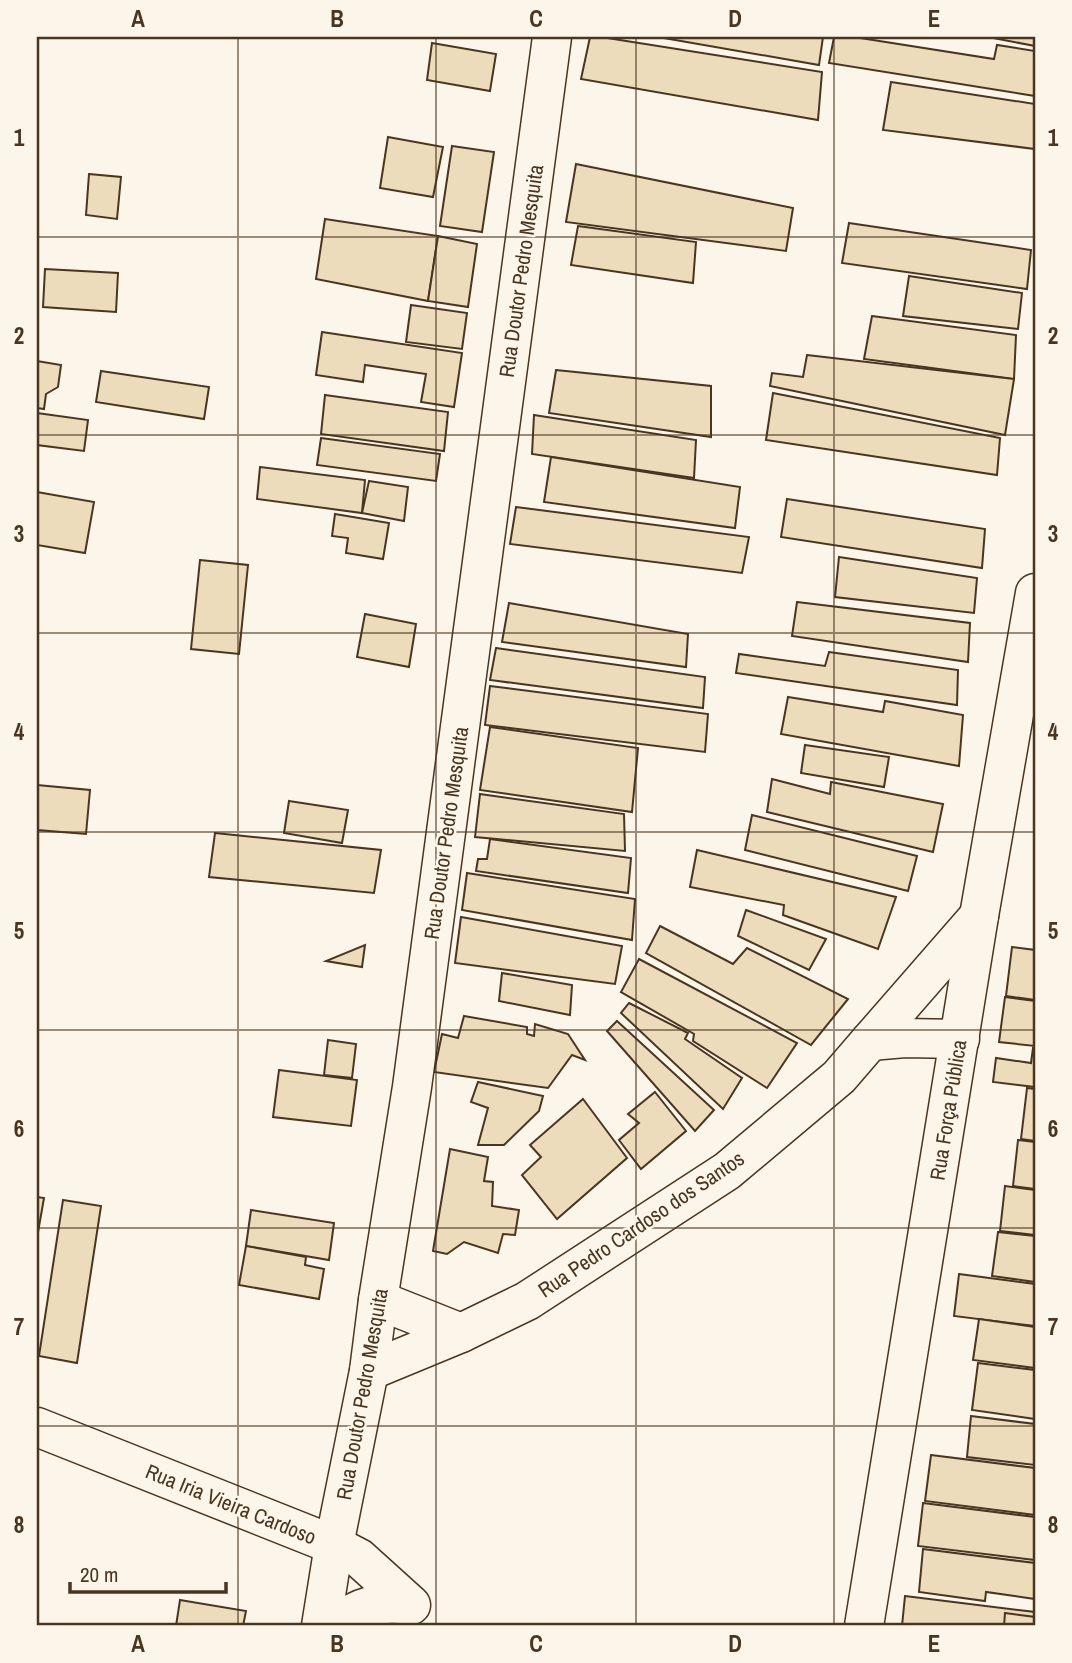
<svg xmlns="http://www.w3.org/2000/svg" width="1072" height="1663" font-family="'Archivo Narrow',sans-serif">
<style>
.building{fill:#ecdcbc;stroke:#4a3520;stroke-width:2}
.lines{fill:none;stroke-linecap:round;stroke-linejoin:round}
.minor-casing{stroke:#4a3520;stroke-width:41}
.minor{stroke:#fbf6e9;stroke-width:38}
.grid{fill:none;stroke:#4a3520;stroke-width:2;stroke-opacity:0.55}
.labels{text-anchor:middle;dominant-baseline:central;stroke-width:5;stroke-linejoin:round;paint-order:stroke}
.street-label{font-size:21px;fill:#4a3520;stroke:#fbf6e9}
.neatline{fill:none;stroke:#4a3520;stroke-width:2.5}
.grid-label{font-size:23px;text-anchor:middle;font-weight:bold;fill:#4a3520}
</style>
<rect width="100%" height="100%" fill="#fbf6e9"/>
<g class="building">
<path d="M590,37h11l221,35 -4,48 -237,-41z"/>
<path d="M658,37h165l-4,28z"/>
<path d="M834,37h20l140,22 3,-14 38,6v45l-206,-33z"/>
<path d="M988,37h47v9z"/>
<path d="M432,43l64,11 -6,37 -63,-11z"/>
<path d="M891,82l144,22v45l-152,-19z"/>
<path d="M388,137l55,10 -10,50 -53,-9z"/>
<path d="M452,146l42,6 -12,80 -42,-6z"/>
<path d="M576,164l217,44 -7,43 -220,-29z"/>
<path d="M89,174l32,3 -4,42 -31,-4z"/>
<path d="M325,219l113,17 -10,65 -112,-22z"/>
<path d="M849,223l182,27 -4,39 -185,-26z"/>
<path d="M578,226l118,16 -3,41 -122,-18z"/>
<path d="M438,236l39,8 -9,63 -40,-6z"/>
<path d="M45,269l73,4 -2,39 -73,-5z"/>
<path d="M909,276l113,17 -4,36 -115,-13z"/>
<path d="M411,305l56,8 -5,36 -56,-7z"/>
<path d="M872,316l144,19 -2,44 -150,-20z"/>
<path d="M322,332l140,21 -8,54 -33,-5 5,-28 -61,-9 -2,17 -47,-7z"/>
<path d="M807,355l207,24 -9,56 -235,-49 2,-13 31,4z"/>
<path d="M37,361l24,4 -3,22 -12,7 -2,15 -7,-1z"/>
<path d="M556,370l155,16v51l-162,-24z"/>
<path d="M101,371l108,16 -5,32 -108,-17z"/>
<path d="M773,393l227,45 -3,37 -231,-35z"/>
<path d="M325,395l123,17 -4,39 -123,-17z"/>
<path d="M37,413l51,7 -4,31 -47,-6z"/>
<path d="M534,415l162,25 -2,38 -162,-24z"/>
<path d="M321,438l119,16 -4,27 -119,-16z"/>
<path d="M551,457l189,30 -5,41 -191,-26z"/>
<path d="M260,467l105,13 -3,33 -105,-14z"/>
<path d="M369,481l39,6 -4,34 -42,-8z"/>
<path d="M37,492l57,10 -9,51 -48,-8z"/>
<path d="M787,499l198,30 -3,39 -201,-31z"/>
<path d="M516,507l233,30 -7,36 -232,-29z"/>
<path d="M335,514l54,9 -6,36 -37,-6 2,-15 -16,-2z"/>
<path d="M839,557l138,21 -3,35 -139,-16z"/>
<path d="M200,560l48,5 -9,89 -48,-5z"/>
<path d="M797,602l173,21 -2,39 -176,-26z"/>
<path d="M509,603l179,31 -2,33 -184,-25z"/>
<path d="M365,614l51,10 -7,43 -52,-10z"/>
<path d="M496,648l209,29 -2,31 -213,-28z"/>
<path d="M829,652l129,18 -1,35 -221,-32 3,-19 86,12z"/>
<path d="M490,686l218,28 -3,38 -220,-27z"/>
<path d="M788,697l95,15 2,-11 78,14 -4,51 -178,-32z"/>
<path d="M490,727l148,21 -6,64 -152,-22z"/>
<path d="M805,745l84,12 -5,30 -83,-14z"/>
<path d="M772,779l58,15 1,-12 112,22 -10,48 -166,-40z"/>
<path d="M37,785l53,5 -4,44 -49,-4z"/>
<path d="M480,794l144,20 1,37 -150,-14z"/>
<path d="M289,801l59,9 -6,33 -58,-10z"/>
<path d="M752,815l165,41 -9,35 -163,-41z"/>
<path d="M215,833l166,17 -7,43 -165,-16z"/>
<path d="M490,839l141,19 -3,35 -152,-22 2,-12h9z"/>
<path d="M697,850l199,47 -18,52 -95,-34 1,-10 -94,-18z"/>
<path d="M467,873l168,26 -3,41 -170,-30z"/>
<path d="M746,910l80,29 -17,31 -71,-34z"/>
<path d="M461,917l161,29 -7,38 -160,-21z"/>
<path d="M660,926l73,38 14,-16 101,51 -37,46 -165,-92z"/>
<path d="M365,945l-3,22 -36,-6z"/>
<path d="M1012,947l23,3v50l-29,-4z"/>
<path d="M639,959l158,84 -30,45 -74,-47 1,-7 -73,-42z"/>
<path d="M502,973l70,12 -2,30 -71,-14z"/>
<path d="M1005,997l30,4v45l-36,-4z"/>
<path d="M629,1003l59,30 -3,6 57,39 -19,31 -102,-96z"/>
<path d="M464,1016l63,11v7l7,2 1,-12 33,10 17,26 -13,-5 -24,33 -114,-16 8,-38 16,4z"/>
<path d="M617,1021l97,89 -19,21 -88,-100z"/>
<path d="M328,1040l28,4 -4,34 -28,-3z"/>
<path d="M1033,1048h2v39l-42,-5 3,-24 35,5z"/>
<path d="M279,1070l78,10 -6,46 -78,-9z"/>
<path d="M478,1082l65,14 -4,15 -35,34h-26l10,-37 -17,-6z"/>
<path d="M1027,1088l8,1v52l-14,-2z"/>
<path d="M655,1092l31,39 -45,38 -22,-29 20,-17 -11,-9z"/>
<path d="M583,1099l44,59 -70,61 -35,-44 19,-18 -11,-12z"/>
<path d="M1018,1140l17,2v47l-22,-3z"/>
<path d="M450,1149l38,8 -4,24 9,1 -1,24 27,4 -4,25 -12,-1 -5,19 -34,-11 -17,12 -14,-3z"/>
<path d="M1005,1186l30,4v45l-35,-4z"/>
<path d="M37,1197l7,1 -7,40z"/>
<path d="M63,1200l38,6 -24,157 -38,-7z"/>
<path d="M251,1210l83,13 -5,37 -83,-14z"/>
<path d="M998,1232l37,4v46l-43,-6z"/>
<path d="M246,1246l60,11 -1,8 19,4 -5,30 -80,-14z"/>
<path d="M959,1274l76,10v42l-81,-10z"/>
<path d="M979,1319l56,8v41l-62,-8z"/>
<path d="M978,1363l57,7v49l-63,-9z"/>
<path d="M971,1416l64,8v41l-68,-8z"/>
<path d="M931,1455l104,13v47l-110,-14z"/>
<path d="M923,1503l112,14v43l-117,-14z"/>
<path d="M923,1549l112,14v36l-49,-7 -1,9 -66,-9z"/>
<path d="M905,1596l130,16v14h-133z"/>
<path d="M180,1600l66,11 -3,15h-67z"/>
<path d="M1005,1613l30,4v9h-31z"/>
</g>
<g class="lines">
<defs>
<g id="minor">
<path d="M960,1039l-55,-1 -35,3 109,-125"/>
<path d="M461,1333l66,-32 200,-130 112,-94 31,-36"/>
<path d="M369,1371l92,-38 -83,-33"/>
<path d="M37,1427l297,118 25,13 52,47c-32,-4 -52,0 -77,21"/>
<path d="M321,1626l13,-81 35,-174 9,-71 34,-213 140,-1050"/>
<path d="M864,1626l115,-710 56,-323"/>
</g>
</defs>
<use href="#minor" class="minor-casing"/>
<use href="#minor" class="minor"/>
</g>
<path class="grid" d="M238,37v1589M436,37v1589M636,37v1589M834,37v1589M37,237h998M37,435h998M37,633h998M37,832h998M37,1030h998M37,1228h998M37,1426h998"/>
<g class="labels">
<g class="street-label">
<text transform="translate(521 271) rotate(-82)">Rua Doutor Pedro Mesquita</text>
<text transform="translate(446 833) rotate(-82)">Rua Doutor Pedro Mesquita</text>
<text transform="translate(948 1110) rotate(-81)">Rua Força Pública</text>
<text transform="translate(641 1224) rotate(-34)">Rua Pedro Cardoso dos Santos</text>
<text transform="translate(362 1394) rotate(-80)">Rua Doutor Pedro Mesquita</text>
<text transform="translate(231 1504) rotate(22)">Rua Iria Vieira Cardoso</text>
</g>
</g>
<rect width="1072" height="1663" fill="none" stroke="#fbf6e9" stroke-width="77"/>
<path d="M70 1582v10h156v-10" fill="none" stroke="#4a3520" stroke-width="3.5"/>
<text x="80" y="1582" font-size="21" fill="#4a3520" stroke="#fbf6e9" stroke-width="5" paint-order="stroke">20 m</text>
<rect x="38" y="38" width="996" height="1586" class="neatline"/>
<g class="grid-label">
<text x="138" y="27">A</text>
<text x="337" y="27">B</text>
<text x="536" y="27">C</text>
<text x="735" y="27">D</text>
<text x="934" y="27">E</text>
<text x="19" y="146">1</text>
<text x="1053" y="146">1</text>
<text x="19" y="344">2</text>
<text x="1053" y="344">2</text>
<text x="19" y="542">3</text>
<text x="1053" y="542">3</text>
<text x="19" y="740">4</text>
<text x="1053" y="740">4</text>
<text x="19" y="939">5</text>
<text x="1053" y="939">5</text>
<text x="19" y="1137">6</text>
<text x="1053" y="1137">6</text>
<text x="19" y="1335">7</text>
<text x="1053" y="1335">7</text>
<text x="19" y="1533">8</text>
<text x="1053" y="1533">8</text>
<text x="138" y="1652">A</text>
<text x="337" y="1652">B</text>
<text x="536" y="1652">C</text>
<text x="735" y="1652">D</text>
<text x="934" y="1652">E</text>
</g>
</svg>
